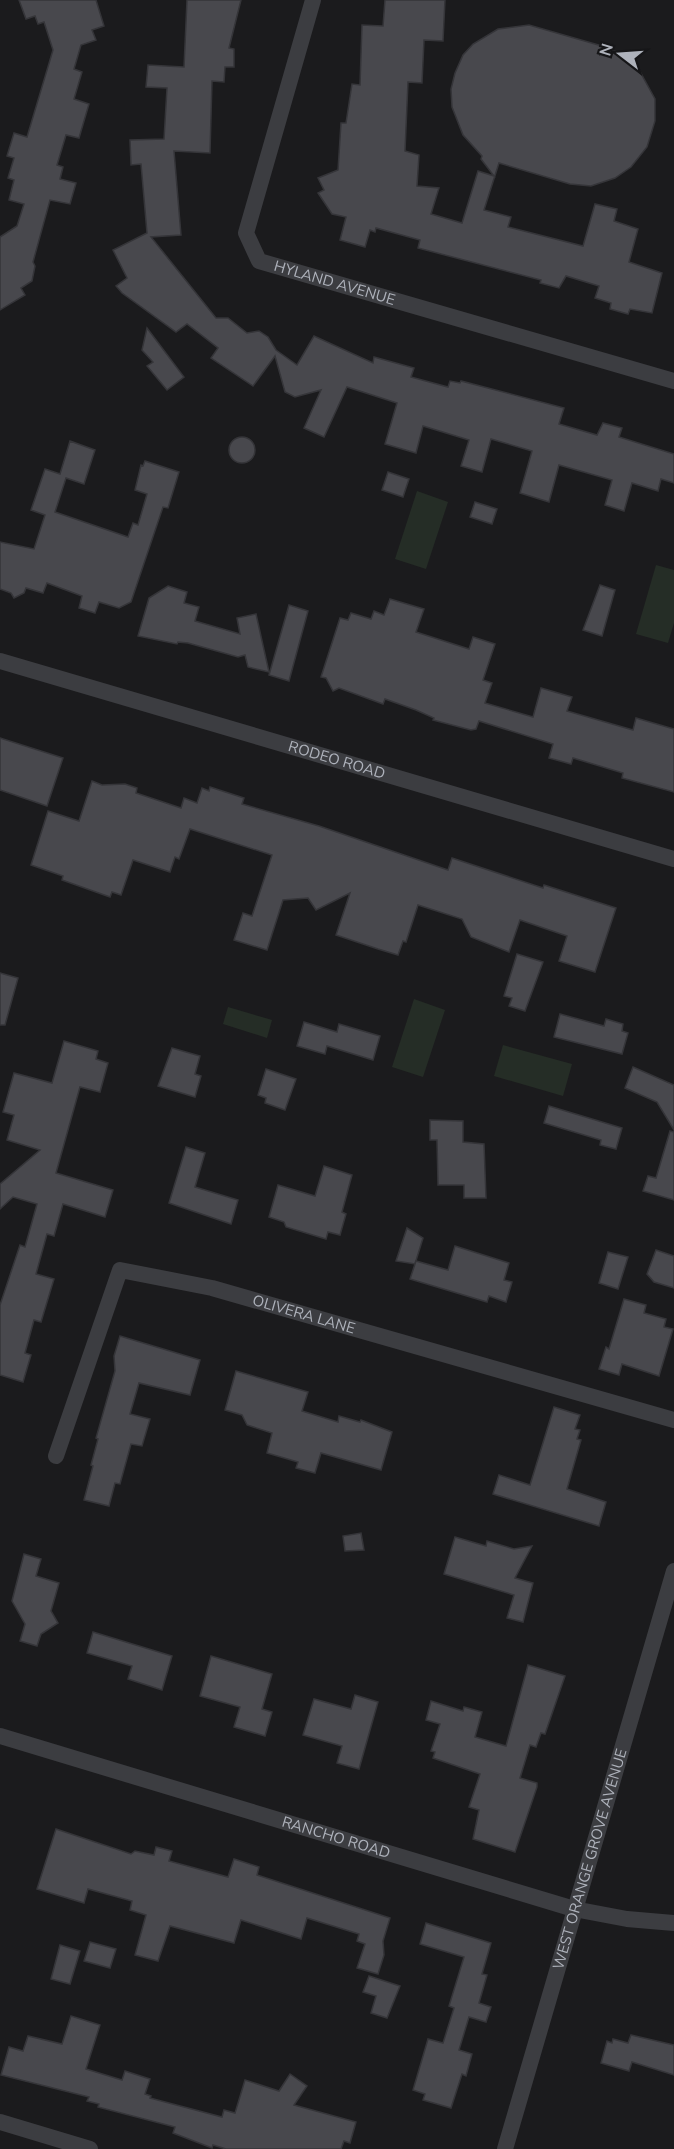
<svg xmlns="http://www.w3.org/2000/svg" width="674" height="2149" font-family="'Nunito Sans',sans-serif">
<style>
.green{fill:#252d26}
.building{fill:#48484d;stroke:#353539;stroke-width:1.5}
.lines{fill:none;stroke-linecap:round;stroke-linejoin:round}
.minor{stroke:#3c3d41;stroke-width:16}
.labels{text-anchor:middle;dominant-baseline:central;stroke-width:4.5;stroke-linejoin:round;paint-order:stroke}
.street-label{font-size:15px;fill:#aeb2bb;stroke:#161618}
</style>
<rect width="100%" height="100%" fill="#1b1b1d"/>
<g class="green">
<path d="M417,491l31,11 -22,67 -31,-10z"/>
<path d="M656,565l18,5v53l-6,20 -32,-9z"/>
<path d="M414,999l31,11 -22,67 -31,-10z"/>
<path d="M228,1007l44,13 -5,18 -44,-14z"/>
<path d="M503,1045l69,19 -9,32 -69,-20z"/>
</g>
<g class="building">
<path d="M19,0h77l8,26 -12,4 4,10 -15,5 -7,24 8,3 -8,27 15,5 -10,34 -13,-3 -9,30 6,2 -3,12 16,4 -6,21 -20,-4 -17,62 2,4 -3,15 -11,7 4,7 -25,15v-73l17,-11 7,-22 -15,-4 5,-20 -6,-2 6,-20 -7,-2 7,-23 13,4 26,-87 -9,-28 -6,2 -3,-8 -9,3z"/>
<path d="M187,0h54l-12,48 5,1v18h-9l-1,15 -12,-1 -2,72 -36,-2 7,84 -30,2 65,81h12l19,15 12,-2 9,6 8,13 21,15 17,-29 59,27 1,-6 40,11 -3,9 37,10 2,-6 10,2 1,-2 103,27 -5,16 38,11 6,-12 19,5 -3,9 55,17v29l-13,-4 -3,12 -26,-8 -8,28 -19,-6 7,-25 -53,-15 -10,37 -29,-9 12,-42 -41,-12 -9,33 -21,-6 8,-26 -46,-14 -7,27 -31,-9 12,-41 -50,-16 -23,50 -20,-9 17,-38 -26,7 -10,-5 -10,-36 -22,30 -42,-28 7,-10 -31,-24 -11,8 -54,-39 -6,-7 11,-8 -14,-28 34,-17 -6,-69 -10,1 -1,-25 34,-1 3,-51 -21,-1 2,-22 36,2z"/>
<path d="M385,0h60l-2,41 -19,-1 -2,43 -14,-1 -3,69 14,4 -2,31 22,2 -8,26 31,9 16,-52 16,5 -13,-17 1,-3 -19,-21 -11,-28 -1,-18 4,-16 8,-18 10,-11 25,-15 31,-4 80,23 18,9 11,11 17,31v22l-8,26 -16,20 -16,11 -24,8 -21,-2 -71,-21 -15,47 27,7 -3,10 75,19 12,-42 22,5 -3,12 24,8 -9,33 33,11 -10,40 -22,-4 -2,5 -18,-5 1,-6 -16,-5 4,-12 -33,-10 -7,12 -19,-5 1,-3 -123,-32 2,-8 -44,-12 -1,4 -5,-2 -5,17 -25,-7 6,-23 -14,-3 -14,-21 6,-3 -6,-12 20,-8 3,-47h5l6,-39 8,1 2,-60 21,1z"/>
<path d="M147,328l37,49 -17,13 -20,-24 6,-4 -11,-12z"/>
<circle cx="242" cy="450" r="13"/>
<path d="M70,441l25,9 -11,34 -18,-6 -11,34 73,25 5,-14 5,2 9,-31 -12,-4 6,-25 2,1 2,-5 34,11 -11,36 -5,-1 -32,95 -12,6 -20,-6 -4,11 -16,-5 3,-12 -35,-13 -4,10 -17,-5 -2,5 -10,5 -3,-5 -11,-4v-47l34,7 11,-34 -14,-5 14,-41 15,5z"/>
<path d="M388,472l21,7 -6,18 -21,-7z"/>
<path d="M475,502l22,7 -5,15 -22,-7z"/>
<path d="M600,585l15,5 -13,46 -19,-6z"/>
<path d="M168,586l19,6 -3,11 15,4 -4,14 45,13 -3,-16 19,-4 13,58 -21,-5 -3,-12 -7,2 -50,-14 -10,-1 -1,2 -39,-8 11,-38z"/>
<path d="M390,599l34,10 -8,23 53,17 4,-12 22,7 -12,36 9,3 -7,20 48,14 8,-29 31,9 -5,14 66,19 3,-12 38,11v63l-52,-14 1,-5 -50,-15 -2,6 -22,-6 4,-14 -74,-23 -3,8 -5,1 -38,-10 1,-2 -18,-8 -31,-11 -2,5 -44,-16 -6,3 -7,-13 -5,-1 19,-59 8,2 3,-7 20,6 3,-8 10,4z"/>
<path d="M289,605l19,6 -19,70 -20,-6z"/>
<path d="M0,738l63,20 -16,48 -47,-16z"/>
<path d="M92,781l10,4 23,-1 12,4 -1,5 45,15 3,-10 13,5 5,-15 7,3 1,-4 34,11 -2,6 77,22 129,44 4,-12 91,30 1,-3 72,23 -21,64 -36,-11 8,-25 -47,-16 -11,32 -38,-15 -9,-18 -44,-14 -12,37 -3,-1 -5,14 -20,-6 -42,-14 14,-42 -34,17 -8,-12 -25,2 -16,50 -33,-10 9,-27 9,3 20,-61 -82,-26 -11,30 -4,-2 -5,15 -37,-12 -12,35 -9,-3 -2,5 -48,-17 1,-4 -32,-11 17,-54 31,10z"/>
<path d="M517,954l26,8 -18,49 -16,-5 3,-8 -8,-2z"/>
<path d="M0,973l18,5 -13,47h-5z"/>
<path d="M560,1014l44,12 2,-7 17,5 -1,7 6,2 -6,21 -68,-17z"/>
<path d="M304,1022l33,10 2,-8 41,12 -7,24 -46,-14 -2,8 -28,-8z"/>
<path d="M64,1041l34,10 -2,8 12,4 -8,29 -20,-5 -24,86 57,17 -8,27 -42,-13 -9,32 -7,-2 -11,40 18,5 -13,43 -7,-2 -9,33 6,2 -8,27 -23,-7v-70l20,-60 5,2 12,-43 -24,-7 -13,12v-25l40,-34 -33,-10 7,-25 -11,-3 11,-39 38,10z"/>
<path d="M172,1048l28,8 -5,18 6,2 -6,21 -37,-11z"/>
<path d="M633,1067l41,18v45l-17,-28 -32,-14z"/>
<path d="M266,1069l30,10 -11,31 -20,-7 1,-5 -8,-3z"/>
<path d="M549,1106l73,22 -6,21 -16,-4 1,-5 -57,-17z"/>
<path d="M430,1120l33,1v21l21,2 2,54h-22v-13h-26l-1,-45h-7z"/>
<path d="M670,1131l4,1v68l-31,-9 5,-15 8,2z"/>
<path d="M186,1147l19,6 -10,34 43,13 -7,24 -62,-21z"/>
<path d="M324,1166l28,9 -10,37 4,2 -6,21 -12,-3 -2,7 -40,-12 -2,-5 -15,-5 9,-32 37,11z"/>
<path d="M407,1228l16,10 -8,26 -19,-3z"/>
<path d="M455,1246l54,17 -5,17 8,2 -6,20 -17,-6 -2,6 -77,-23 6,-18 32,9z"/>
<path d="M656,1250l18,6v32l-20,-6 -7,-8z"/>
<path d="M608,1252l20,5 -10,32 -19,-6z"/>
<path d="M624,1299l22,6 -2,8 22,6 -2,8 9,2 -14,47 -37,-12 -3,11 -20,-6 7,-22 3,2z"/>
<path d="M120,1336l80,24 -10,35 -51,-12 -9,31 20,5 -8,27 -11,-2 -11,40 -5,-1 -6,23 -25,-6 9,-34 -2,-1 7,-26 -2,-1 19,-67 -1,-15z"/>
<path d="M236,1371l72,21 -6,19 36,11 1,-6 21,6 1,-2 31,12 -11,38 -60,-17 -6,20 -19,-5 2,-6 -31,-9 5,-20 -25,-8 -5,-10 -17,-5z"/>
<path d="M554,1407l26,8 -5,14 5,1 -3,9 4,1 -14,49 39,13 -7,24 -106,-32 6,-19 31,10z"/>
<path d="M361,1533l3,17 -19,1 -2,-15z"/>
<path d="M455,1537l31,9 1,-5 27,8 18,-3 -17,32 18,5 -10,39 -16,-4 7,-23 -70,-21z"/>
<path d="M24,1554l17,5 -5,17 23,7 -8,28 7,12 -17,11 -4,12 -17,-5 5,-17 -13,-23z"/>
<path d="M93,1632l79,24 -10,34 -34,-11 4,-13 -45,-13z"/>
<path d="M211,1656l61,18 -10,35 10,3 -7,24 -31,-9 6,-20 -40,-11z"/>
<path d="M528,1665l37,11 -20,58 -4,-1 -5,14 -6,-2 -10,33 17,5v4l-22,65 -42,-13 6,-29 -10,-3 11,-33 -47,-16 2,-6 -4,-1 9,-27 -14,-4 5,-19 32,10 1,-4 18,5 -7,25 31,9z"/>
<path d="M355,1695l23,7 -19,67 -22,-6 5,-17 -39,-11 11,-36 37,10z"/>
<path d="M56,1829l75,25 4,-3 19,4 2,-8 16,4 -3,10 59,16 6,-18 25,8 -2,8 133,43 -7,23 1,14 -6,19 -21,-6 8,-24 -8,-3 2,-7 -52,-16 -6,21 -60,-19 -7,23 -64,-17 -12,35 -23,-6 11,-40 -16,-5 2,-9 -44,-12 -4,14 -47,-14z"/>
<path d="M426,1923l65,20 -9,31 5,1 -8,28 12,4 -5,15 -17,-5 -10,33 13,4 -6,22 -4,-2 -11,34 -28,-8 2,-6 -12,-4 15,-51 15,4 11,-35 -5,-2 15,-49 -44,-13z"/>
<path d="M90,1942l26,7 -6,19 -26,-7z"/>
<path d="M60,1945l20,6 -10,33 -19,-5z"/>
<path d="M369,1976l31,10 -13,32 -16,-5 5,-17 -13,-4z"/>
<path d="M71,2016l29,9 -14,44 36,11 3,-9 25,8 -5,15 6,2 -1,2 72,19 2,-7 11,3 10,-33 34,11 11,-17 17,12 -13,19 62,17 -6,21 -6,-2 -3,8h-115l-13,-4 -1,3 -39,-15 2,-6 -77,-20 1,-3 -12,-3 2,-4 -88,-22 8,-28 14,4 5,-15 34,8z"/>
<path d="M631,2035l43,10v30l-42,-13 -3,9 -28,-8 6,-22 5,2 1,-4 15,4z"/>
</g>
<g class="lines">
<g class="minor">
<path id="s1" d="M313,0l-67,233 13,28 415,120"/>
<path id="s2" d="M0,661l674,198"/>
<path id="s3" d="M56,1456l64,-186 92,18 462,132"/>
<path id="s4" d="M0,1736l574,173 53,10 47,4"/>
<path d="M0,2122l90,27"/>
<path id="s5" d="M505,2149l169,-578"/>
</g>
</g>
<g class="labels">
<g class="street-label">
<text stroke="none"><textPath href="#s1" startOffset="352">HYLAND AVENUE</textPath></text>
<text stroke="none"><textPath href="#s2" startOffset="351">RODEO ROAD</textPath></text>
<text stroke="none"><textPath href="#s3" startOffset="386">OLIVERA LANE</textPath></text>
<text stroke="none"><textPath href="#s4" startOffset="351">RANCHO ROAD</textPath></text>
<text stroke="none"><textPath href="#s5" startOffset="302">WEST ORANGE GROVE AVENUE</textPath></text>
</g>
</g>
<g transform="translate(620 54) rotate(287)" stroke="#161618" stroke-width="4.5" paint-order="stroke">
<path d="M0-4.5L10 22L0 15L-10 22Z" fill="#aeb2bb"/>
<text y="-9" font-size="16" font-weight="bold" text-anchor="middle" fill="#aeb2bb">N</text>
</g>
</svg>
